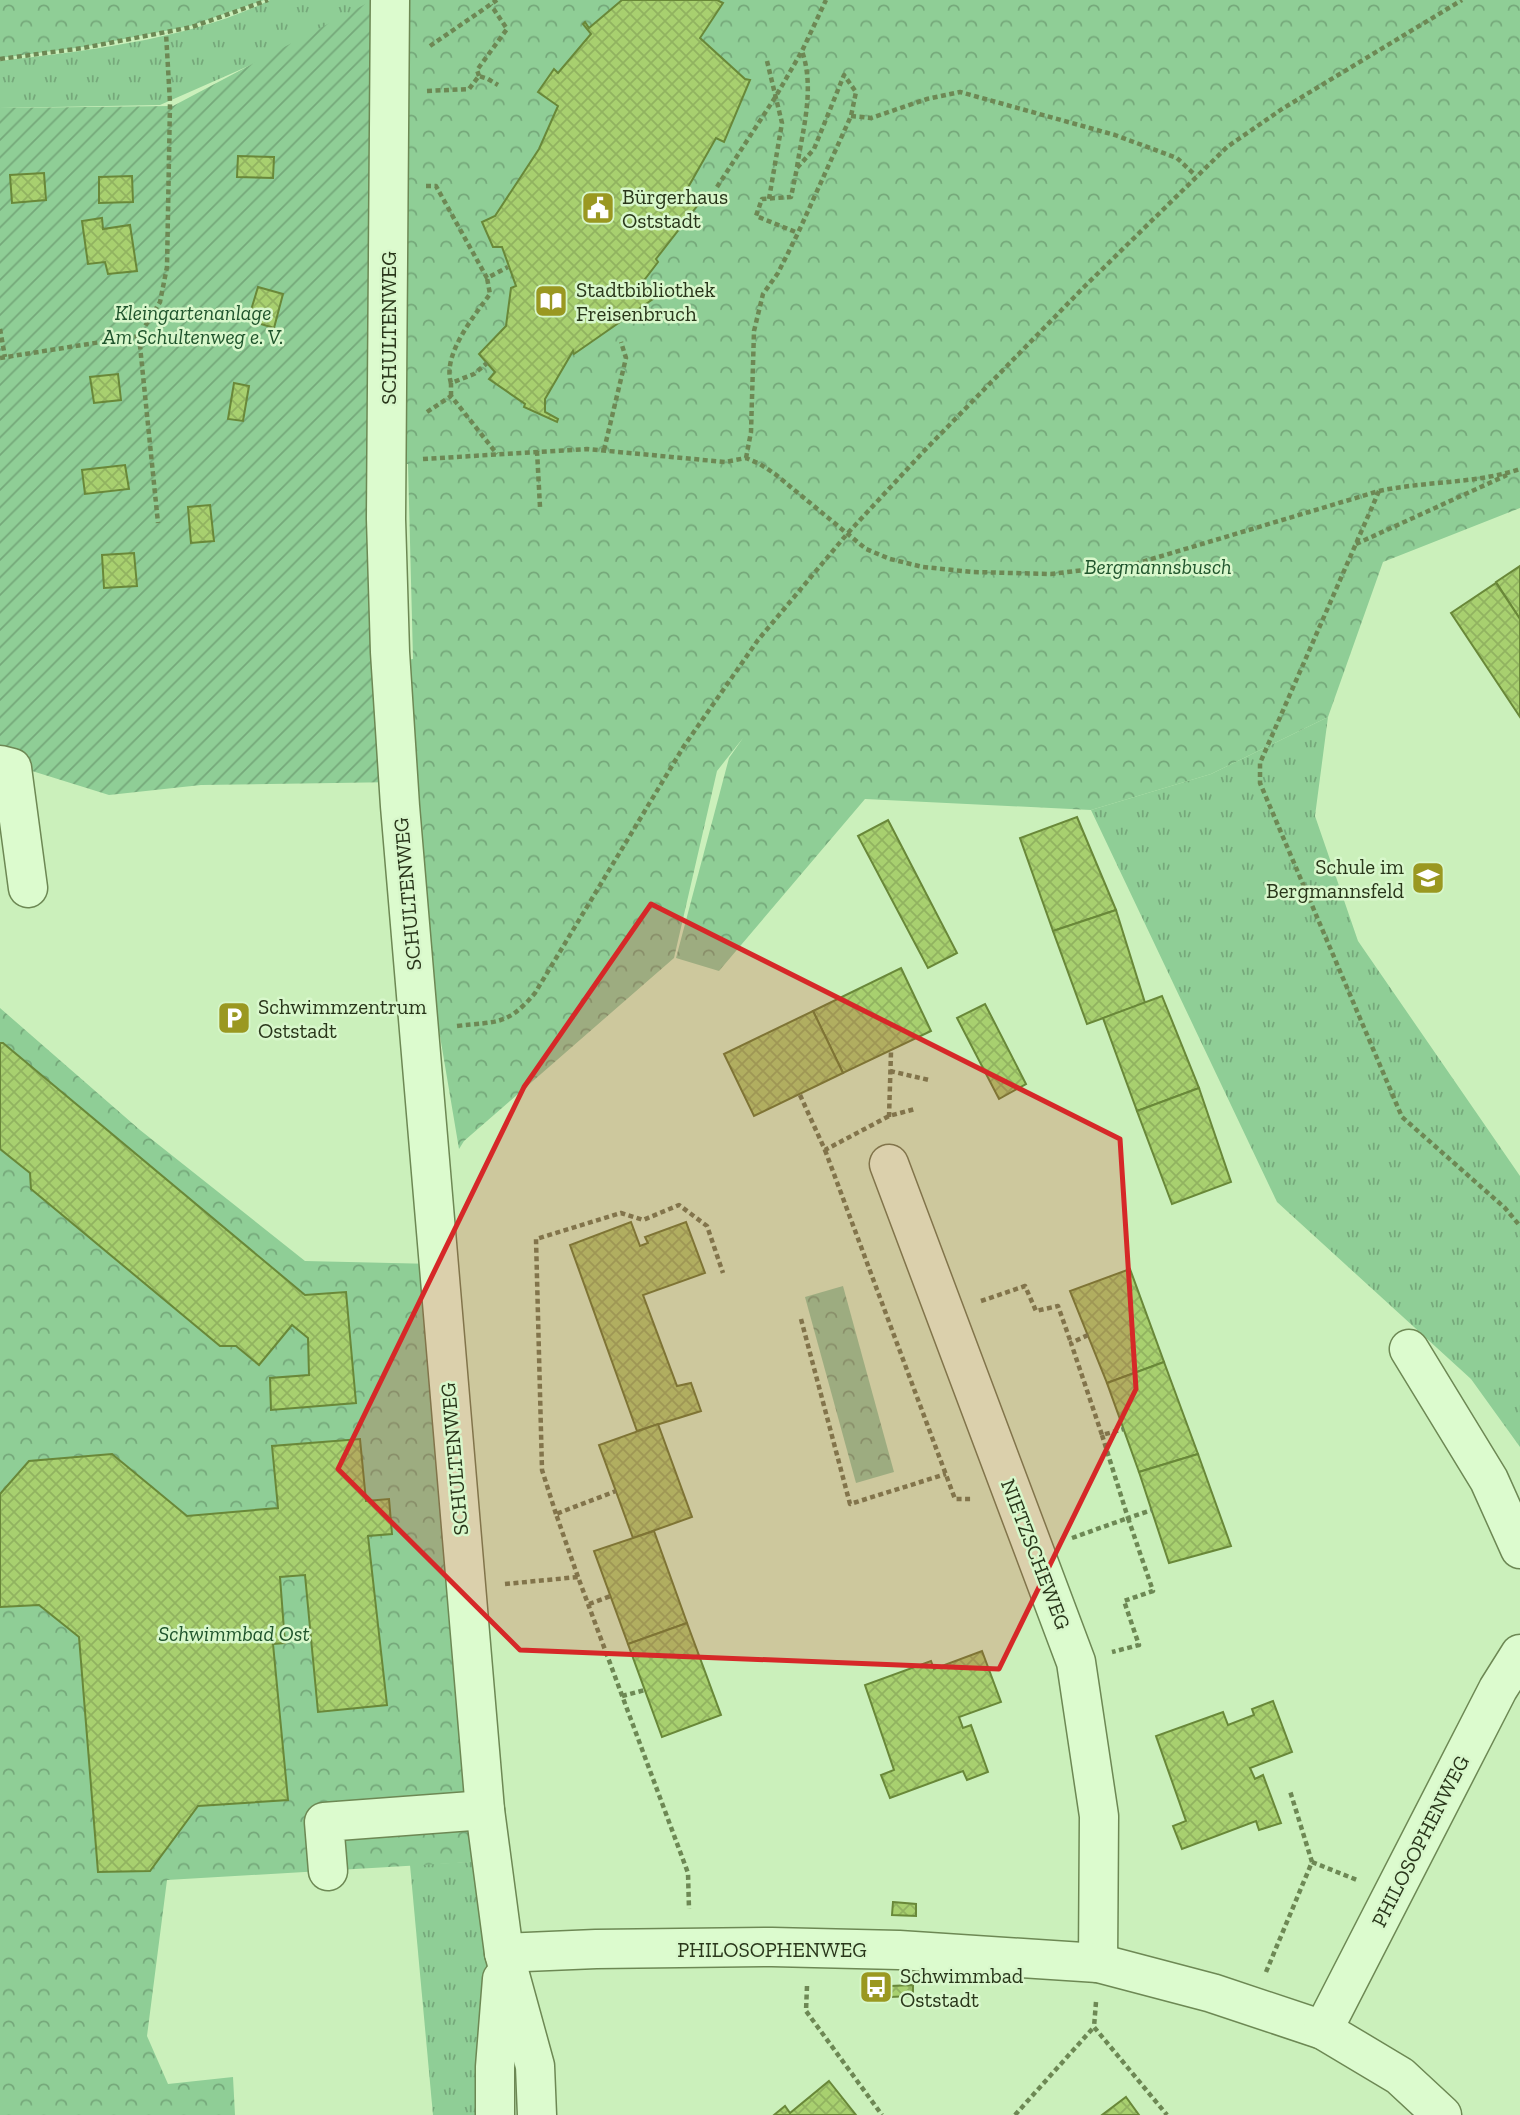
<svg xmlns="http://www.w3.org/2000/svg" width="1520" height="2115" font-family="'Zilla Slab',serif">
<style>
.grass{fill:url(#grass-tufts)}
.forest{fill:url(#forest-crowns)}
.garden{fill:url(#garden-furrows)}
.building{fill:url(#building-cross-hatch);stroke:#698839;stroke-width:2}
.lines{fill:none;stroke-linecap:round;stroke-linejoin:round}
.minor-casing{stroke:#6d8854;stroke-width:41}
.path{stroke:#6d8854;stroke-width:4.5;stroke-dasharray:5 3.5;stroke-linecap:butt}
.minor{stroke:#dcfbce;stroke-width:38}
.marked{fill:#d62828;fill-opacity:0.2;stroke:#d62828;stroke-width:5;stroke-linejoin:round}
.labels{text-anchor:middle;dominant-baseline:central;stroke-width:5;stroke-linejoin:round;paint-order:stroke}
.poi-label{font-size:21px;fill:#29361a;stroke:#d8f7cb;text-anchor:start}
.park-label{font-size:21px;font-style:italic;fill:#1f542c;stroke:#d8f7cb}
.street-label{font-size:21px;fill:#29361a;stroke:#d8f7cb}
</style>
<defs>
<pattern id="grass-tufts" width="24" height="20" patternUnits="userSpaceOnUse" patternTransform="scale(1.75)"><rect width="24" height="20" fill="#8fce96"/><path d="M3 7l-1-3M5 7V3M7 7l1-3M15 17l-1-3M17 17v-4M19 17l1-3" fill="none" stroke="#75a87a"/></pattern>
<pattern id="forest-crowns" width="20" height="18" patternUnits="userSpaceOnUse" patternTransform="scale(1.75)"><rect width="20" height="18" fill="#8fce96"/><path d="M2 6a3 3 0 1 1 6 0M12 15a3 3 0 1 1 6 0" fill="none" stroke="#75a87a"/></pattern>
<pattern id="garden-furrows" width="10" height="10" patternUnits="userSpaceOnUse" patternTransform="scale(1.75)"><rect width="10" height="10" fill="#8fce96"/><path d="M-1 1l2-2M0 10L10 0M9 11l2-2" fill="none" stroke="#75a87a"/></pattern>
<pattern id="building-cross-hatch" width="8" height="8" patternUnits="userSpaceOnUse" patternTransform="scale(1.75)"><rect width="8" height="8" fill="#a8d06f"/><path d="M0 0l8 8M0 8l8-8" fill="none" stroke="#91b360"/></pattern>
</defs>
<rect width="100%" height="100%" fill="#cbf0bb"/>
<g class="grass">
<path d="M270,0h105l-67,40 -148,65 -160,3v-47c86,-10 192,-22 270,-61z"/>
<path d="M1328,717l-13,99 43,125 162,235v271l-49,-68 -194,-177 -186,-392 120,-36z"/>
<path d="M490,1861l5,254h-62l-23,-250z"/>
</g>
<g class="forest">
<path d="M0,0h264l-74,26 -107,21 -83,11z"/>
<path d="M393,0h1127v508l-137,54 -55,155 -117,57 -120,36 -226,-11 -146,172 -43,-13 53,-200 14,-20 -26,33 -43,187 -210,183 -5,8 -58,-345 -8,-142 20,-3 -5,-195h-19z"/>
<path d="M0,1008l140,122 165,131 130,3 55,597 -323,19 -20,156 21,48 65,-7 2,38h-235z"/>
<path d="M843,1286l51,186 -38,11 -51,-186z"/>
</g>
<path class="garden" d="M373,0l26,782 -198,3 -92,10 -109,-34v-653l173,-2z"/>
<g class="building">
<path d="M622,0h95l6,3 -23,35 45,41 5,1 -26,62 -8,-4 -30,53 15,10 -45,58 2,3 -16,21 11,16 -79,55 -1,-3 -28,48v13l13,7 -1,3 -33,-15 1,-3 -36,-25 6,-7 -16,-18 27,-28 5,-38 5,-2 -14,-39h-9l-11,-25 13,-6 44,-67 19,-43 -20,-14 16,-23 4,4 33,-39 -8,-10 2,-2 4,6z"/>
<path d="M238,156l36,1 -1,21 -36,-1z"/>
<path d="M44,173l2,27 -34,3 -2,-28z"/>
<path d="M132,176l1,26 -34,1v-26z"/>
<path d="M102,218l1,11 27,-4 7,46 -29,3 -3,-12 -17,2 -6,-43z"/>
<path d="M258,287l25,7 -9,34 -26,-8z"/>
<path d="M118,374l3,26 -27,3 -4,-26z"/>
<path d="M234,383l15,3 -6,35 -15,-2z"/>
<path d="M125,465l4,24 -44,5 -3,-24z"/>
<path d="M210,505l4,36 -23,2 -3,-36z"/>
<path d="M134,553l3,33 -33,2 -2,-33z"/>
<path d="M1520,566v53l-24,-37z"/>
<path d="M1496,583l24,36v98l-69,-104z"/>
<path d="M1077,817l39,93 -63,21 -33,-93z"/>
<path d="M888,820l69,133 -29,15 -70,-132z"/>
<path d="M1116,910l29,93 -58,21 -34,-93z"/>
<path d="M901,968l30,63 -88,42 -30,-62z"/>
<path d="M1162,996l37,92 -62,23 -34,-93z"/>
<path d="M985,1004l41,80 -27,15 -42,-81z"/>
<path d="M813,1011l30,62 -89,43 -30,-62z"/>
<path d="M0,1043h3l302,252 41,-3 10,111 -85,7 -1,-32 39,-3 -1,-37 -16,-13 -33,40 -23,-19h-16l-189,-157 -1,-16 -30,-24z"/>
<path d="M1199,1088l32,94 -59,22 -35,-93z"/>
<path d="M631,1222l9,24 8,-3 -3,-6 41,-15 19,51 -62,22 34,91 14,-3 10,28 -64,20 -67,-186z"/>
<path d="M1130,1269l34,93 -57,21 -37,-92z"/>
<path d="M1164,1362l34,92 -59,18 -32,-89z"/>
<path d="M658,1424l34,93 -59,21 -34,-93z"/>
<path d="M360,1439l6,62 23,-2 3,35 -24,2 19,169 -69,7 -13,-137 -25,2 5,66 -12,1 15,156 -90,6 -48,65 -52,1 -19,-235 -40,-32 -39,2v-113l29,-33 83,-7 75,62 91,-8 -6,-62z"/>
<path d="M1198,1454l33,92 -62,17 -30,-91z"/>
<path d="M654,1531l33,92 -59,21 -34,-93z"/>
<path d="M687,1623l34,92 -59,22 -34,-93z"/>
<path d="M982,1651l19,51 -42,15 4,11 8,-3 17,47 -21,8 -4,-9 -73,27 -9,-23 13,-5 -29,-85 66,-24 3,8z"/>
<path d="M1273,1701l19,51 -42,16 5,11 8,-4 18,48 -22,7 -3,-9 -74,28 -9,-23 13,-5 -30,-85 67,-24 5,13 26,-10 -2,-6z"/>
<path d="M893,1902l23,2v12l-24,-1z"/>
<path d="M913,1985v11l-23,1v-11z"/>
<path d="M829,2081l27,34h-82l11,-9 5,7z"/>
<path d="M1126,2097l13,18h-37z"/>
</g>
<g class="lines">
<defs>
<g id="minor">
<path d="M390,0l-4,519 4,133 10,154 85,1004 19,143 31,113 2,49"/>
<path d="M0,765l12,3 16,120"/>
<path d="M889,1164l187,498 23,154 -1,147"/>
<path d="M1409,1349l80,131 31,69"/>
<path d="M328,1871l-4,-49 161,-12"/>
<path d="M504,1953l92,-4 176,-2 127,3 199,13 114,30 111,37 77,46 42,39"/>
<path d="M1323,2030l175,-341 22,-35"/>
<path d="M495,2115v-48l7,-88"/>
</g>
</defs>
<use href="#minor" class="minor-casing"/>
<g class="path">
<path d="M430,46l67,-46"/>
<path d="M0,59l83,-11 109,-21 76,-27"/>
<path d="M767,61l15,62 -13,76"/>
<path d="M479,76l-2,-6 30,-41 -16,-24"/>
<path d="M427,91l42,-2 10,-13 9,3 10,6"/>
<path d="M851,116l20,2 56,-19 33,-7 155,43 62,23 19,18"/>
<path d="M797,167c6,-39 18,-78 5,-116"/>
<path d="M426,186h10l51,92 21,-11"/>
<path d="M717,187l59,-91 26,-45 24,-51"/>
<path d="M0,329l5,28"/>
<path d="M139,336l19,187"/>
<path d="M0,358l139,-22 21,-34 7,-35 3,-164 -4,-70"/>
<path d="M451,383c-9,-28 23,-67 39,-89l-3,-16"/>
<path d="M451,396v-13l23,-9 13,-11"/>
<path d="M427,412l24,-16 46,58"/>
<path d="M604,450l22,-92 -5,-16"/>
<path d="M537,451l3,56"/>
<path d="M746,458l5,-26 3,-101 9,-37 15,-21 20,-40 53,-117 5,-24 -12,-17 -30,74 -17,19 -6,29 -29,2 -6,17 42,17"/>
<path d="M423,459l164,-10 138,13 21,-4 14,6 15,10 91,75 24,10 33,8 50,5 78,2 84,-10 244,-73c46,-10 96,-7 141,-22"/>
<path d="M1379,491l-119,272v20l142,334 103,91 15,18"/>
<path d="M1356,544l151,-69"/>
<path d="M457,1026c41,-5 50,0 78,-33l149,-247 74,-106 89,-106 77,-83 160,-164 143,-140 55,-38 180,-109"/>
<path d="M890,1071l39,9"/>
<path d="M800,1095l25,55 64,-34 26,-7"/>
<path d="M889,1117l2,-65"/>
<path d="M825,1150l130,349h18"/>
<path d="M981,1301l44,-15 11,25 22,-5 13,37"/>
<path d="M801,1319l49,185 96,-30"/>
<path d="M1088,1335l-17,8 31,92 22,-6"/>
<path d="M1102,1435l26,83 24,-8"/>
<path d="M556,1514l-14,-44 -6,-231 85,-26 22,7 36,-15 28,21 16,47"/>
<path d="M1072,1538l56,-20 25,73 -29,10 15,44 -27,7"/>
<path d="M578,1577l-22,-63 60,-23"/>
<path d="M505,1584l73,-7 110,296 1,36"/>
<path d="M589,1604l22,-8"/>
<path d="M622,1696l23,-6"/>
<path d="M1312,1862l45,18"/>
<path d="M1266,1972l46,-110 -22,-71"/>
<path d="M807,1986l-1,25 76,104"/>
<path d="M1096,2002l-2,25 73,88"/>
<path d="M1015,2115l79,-88"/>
</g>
<use href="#minor" class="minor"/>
</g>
<path class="marked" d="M651,904l469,235 16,250 -137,280 -479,-19 -182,-181 186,-382z"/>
<defs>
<symbol id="civic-square" viewBox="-11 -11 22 22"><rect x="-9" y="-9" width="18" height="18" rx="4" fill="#9a9821" stroke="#d8f7cb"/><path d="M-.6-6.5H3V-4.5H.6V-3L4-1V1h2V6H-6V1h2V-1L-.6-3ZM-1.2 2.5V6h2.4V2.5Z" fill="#fff"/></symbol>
<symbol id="library-square" viewBox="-11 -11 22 22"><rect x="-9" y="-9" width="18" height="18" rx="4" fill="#9a9821" stroke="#d8f7cb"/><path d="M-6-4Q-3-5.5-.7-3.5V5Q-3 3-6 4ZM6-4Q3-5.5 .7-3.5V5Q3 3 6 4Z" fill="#fff"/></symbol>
<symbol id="school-square" viewBox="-11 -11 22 22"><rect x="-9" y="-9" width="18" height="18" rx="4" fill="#9a9821" stroke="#d8f7cb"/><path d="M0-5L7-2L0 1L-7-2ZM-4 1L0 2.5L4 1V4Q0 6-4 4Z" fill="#fff"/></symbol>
<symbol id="parking-square" viewBox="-11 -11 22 22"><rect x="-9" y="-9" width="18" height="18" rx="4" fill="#9a9821" stroke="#d8f7cb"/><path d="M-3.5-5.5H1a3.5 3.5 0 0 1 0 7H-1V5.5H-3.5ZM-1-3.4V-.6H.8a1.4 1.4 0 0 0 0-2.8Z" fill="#fff"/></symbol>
<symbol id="bus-square" viewBox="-11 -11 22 22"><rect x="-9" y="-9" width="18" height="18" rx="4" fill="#9a9821" stroke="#d8f7cb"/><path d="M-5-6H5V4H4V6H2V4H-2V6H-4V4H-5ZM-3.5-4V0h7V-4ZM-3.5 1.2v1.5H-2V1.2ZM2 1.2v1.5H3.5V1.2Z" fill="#fff"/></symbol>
</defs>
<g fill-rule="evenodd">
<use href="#civic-square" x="579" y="189" width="38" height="38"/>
<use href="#library-square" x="532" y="282" width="38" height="38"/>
<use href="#school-square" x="1409" y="859" width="38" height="38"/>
<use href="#parking-square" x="215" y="999" width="38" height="38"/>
<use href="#bus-square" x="857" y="1968" width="38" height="38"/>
</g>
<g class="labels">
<g class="poi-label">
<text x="622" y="196">Bürgerhaus<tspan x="622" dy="24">Oststadt</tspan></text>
<text x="576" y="289">Stadtbibliothek<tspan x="576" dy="24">Freisenbruch</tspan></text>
<text x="1404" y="866" text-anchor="end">Schule im<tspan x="1404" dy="24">Bergmannsfeld</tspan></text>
<text x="258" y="1006">Schwimmzentrum<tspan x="258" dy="24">Oststadt</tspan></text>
<text x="900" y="1975">Schwimmbad<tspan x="900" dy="24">Oststadt</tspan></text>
</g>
<g class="park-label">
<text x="193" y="312">Kleingartenanlage<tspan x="193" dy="24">Am Schultenweg e. V.</tspan></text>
<text x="1158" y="566">Bergmannsbusch</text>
<text x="234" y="1633">Schwimmbad Ost</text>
</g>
<g class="street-label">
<text transform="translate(388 328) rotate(-90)">SCHULTENWEG</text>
<text transform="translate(407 894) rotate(-95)">SCHULTENWEG</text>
<text transform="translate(454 1459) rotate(-95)">SCHULTENWEG</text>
<text transform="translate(1036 1554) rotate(69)">NIETZSCHEWEG</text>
<text transform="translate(1420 1841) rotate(-63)">PHILOSOPHENWEG</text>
<text x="772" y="1949">PHILOSOPHENWEG</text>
</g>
</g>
</svg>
